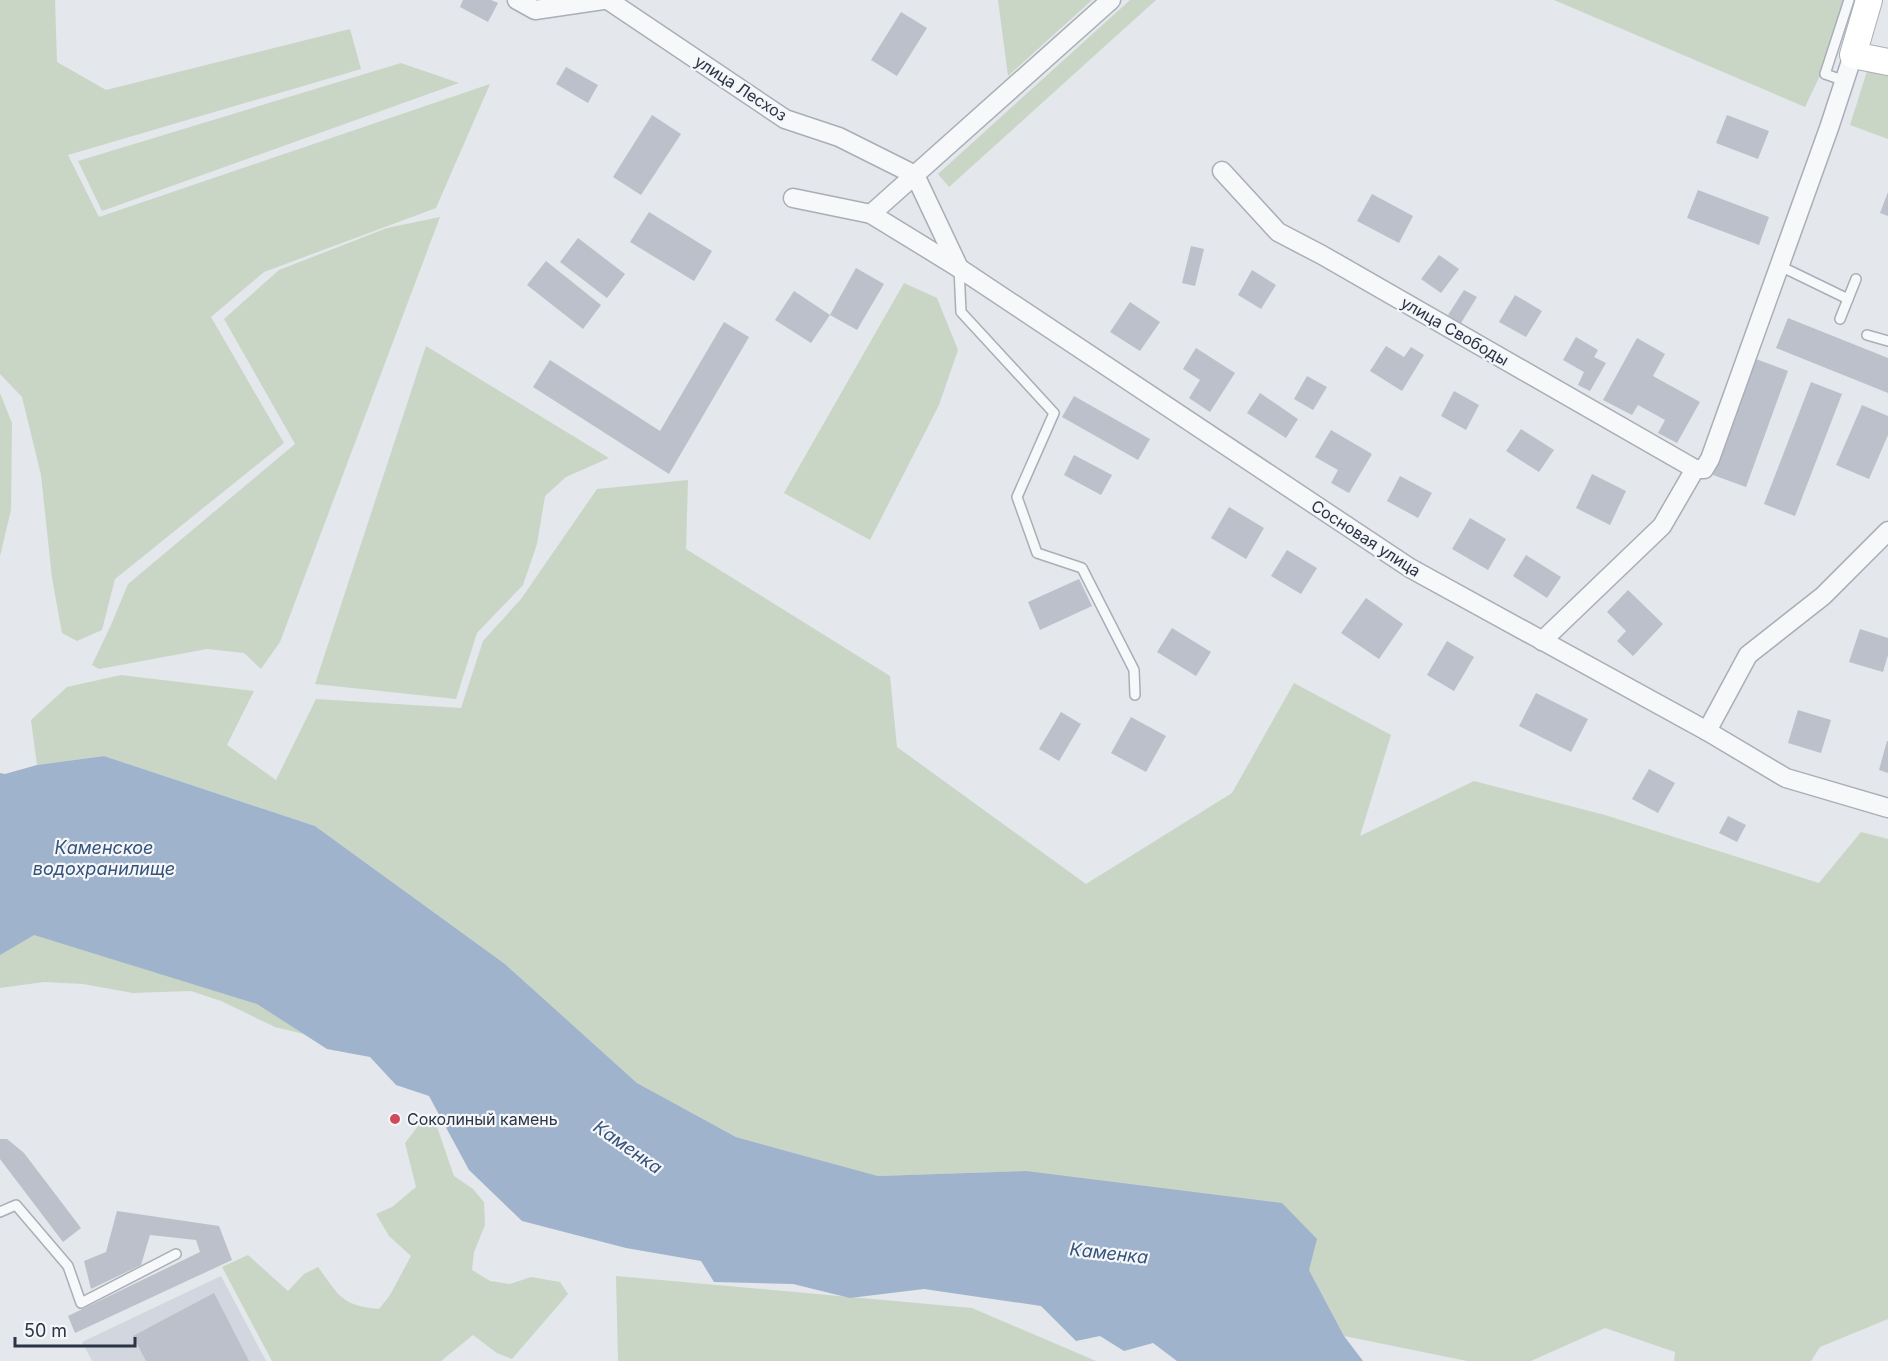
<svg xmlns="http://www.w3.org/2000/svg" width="1888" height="1361" font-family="Inter,sans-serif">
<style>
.built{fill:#d2d6de}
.green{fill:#c9d6c5}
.water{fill:#9fb4cc}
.building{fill:#bbc0ca}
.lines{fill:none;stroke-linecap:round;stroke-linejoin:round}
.lane-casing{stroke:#a9aeb7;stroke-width:12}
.street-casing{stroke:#a9aeb7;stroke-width:21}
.secondary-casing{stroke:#a9aeb7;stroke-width:28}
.lane{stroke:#f7f8fa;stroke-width:9}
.street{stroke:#f7f8fa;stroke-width:18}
.secondary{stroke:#fff;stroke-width:26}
.poi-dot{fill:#d1495b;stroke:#f4f6f9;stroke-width:2}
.labels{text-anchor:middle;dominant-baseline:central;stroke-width:4.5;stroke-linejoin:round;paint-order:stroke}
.street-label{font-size:16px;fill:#2b3445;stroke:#f4f6f9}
.poi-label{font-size:16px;fill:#2b3445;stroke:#f4f6f9;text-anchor:start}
.water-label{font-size:18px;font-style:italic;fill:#34527a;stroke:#f4f6f9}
</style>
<rect width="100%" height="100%" fill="#e4e7ec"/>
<path class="built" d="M221,1276l45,85h-174l-10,-19z"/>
<g class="green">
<path d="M0,0h55l2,62 49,28 244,-61 11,40 -293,86 31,62 391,-133 -54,124 -172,64 -53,45 73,126 -169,136 -13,51 -25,11 -15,-8 -10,-55 -11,-103 -19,-78 -22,-23z"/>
<path d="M998,0h94l-84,76z"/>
<path d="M1130,0h26l-207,187 -11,-13z"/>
<path d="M1554,0h302l-51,107z"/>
<path d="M401,63l58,20 -357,128 -24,-50z"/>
<path d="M1867,71l21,5v63l-38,-14z"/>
<path d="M440,217l-160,425 -19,27 -17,-16 -37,-4 -108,20 -7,-4 19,-40 17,-41 167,-140 -71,-125 55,-49 108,-42z"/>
<path d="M904,283l33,15 21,52 -19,55 -69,135 -86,-47z"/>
<path d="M426,346l183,112 -43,19 -21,19 -8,48 -14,41 -46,48 -21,66 -141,-15z"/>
<path d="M0,393l12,30 -1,87 -11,46z"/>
<path d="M688,480l-2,69 204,127 7,71 189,137 146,-91 62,-110 97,52 -31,101 114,-55 131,34 214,68 42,-51 27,7v480l-68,28 -9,14h-137l1,-9 -70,-24 -74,33h-64l-123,-25 -35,-66 -283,-99 -148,5 -142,-39 -99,-54 -132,-119 -190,-138 -211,-70 -67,9 -6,-45 36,-33 54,-12 133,16 -27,54 49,35 40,-81 145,9 22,-67 38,-42 76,-110z"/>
<path d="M10,923l234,67 81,49 -50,-12 -54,-26 -30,-10 -58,2 -50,-9 -39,-2 -44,6v-37z"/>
<path d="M425,1117l11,7 18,52 19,13 11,13 1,23 -11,27 -2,18 18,11 20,3 21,-7 29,5 8,12 -56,65 -15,-6 -24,-18 -32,26h-169l-50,-94 26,-12 40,36 16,-17 14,-7c21,28 23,39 61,42l11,-14 21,-39 -22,-20 -13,-22 16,-7 24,-20 -11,-44z"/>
<path d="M616,1276l356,32 124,53h-478z"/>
</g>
<path class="water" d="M104,756l211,70 190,138 132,119 99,54 142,39 148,-5 256,32 35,36 -8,31 35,66 19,25h-186l-24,-18 -29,8 -24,-15 -24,5 -35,-35 -117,-17 -74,9 -57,-14 -79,-2 -13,-21 -75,-13 -104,-27 -53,-51 -40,-74 -33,-11 -26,-28 -43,-8 -70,-45 -223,-69 -34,20v-182l5,1 32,-9z"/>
<g class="building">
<path d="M463,0h28l7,3 -10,19 -28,-15z"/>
<path d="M901,12l26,16 -30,48 -26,-16z"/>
<path d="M566,67l32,18 -10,18 -32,-19z"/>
<path d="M652,115l29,19 -40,61 -28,-18z"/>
<path d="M1727,115l42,16 -11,28 -42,-16z"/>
<path d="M1698,190l71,27 -10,28 -72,-27z"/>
<path d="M1888,192v24l-8,-3z"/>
<path d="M1372,194l41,22 -14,27 -42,-22z"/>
<path d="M649,212l63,39 -18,30 -64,-39z"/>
<path d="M578,238l47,36 -18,24 -47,-36z"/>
<path d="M1191,246l13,3 -9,37 -13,-3z"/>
<path d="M1439,255l20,14 -18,24 -20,-14z"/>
<path d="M546,261l55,44 -18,24 -56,-44z"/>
<path d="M856,268l28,16 -27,46 -27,-15z"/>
<path d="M1252,270l24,15 -15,24 -23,-14z"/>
<path d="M1464,290l13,7 -16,26 -13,-8z"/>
<path d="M794,291l36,24 -19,28 -36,-23z"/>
<path d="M1515,295l27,16 -16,26 -27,-15z"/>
<path d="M1130,302l30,20 -20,29 -30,-19z"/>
<path d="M1788,318l100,40v35l-112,-45z"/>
<path d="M724,322l25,15 -80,137 -136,-87 17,-27 110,71z"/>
<path d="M1576,337l22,13 -4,7 12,6 -16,28 -12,-6 6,-13 -21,-12z"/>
<path d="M1637,338l28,16 -12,22 47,26 -23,41 -19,-10 7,-13 -27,-15 -6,10 -29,-15z"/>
<path d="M1386,346l18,11 7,-10 13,8 -22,36 -32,-20z"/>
<path d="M1196,348l39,25 -25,39 -21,-14 11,-18 -17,-11z"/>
<path d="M1756,359l32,12 -42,116 -33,-12z"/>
<path d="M1307,376l20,11 -14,23 -19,-11z"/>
<path d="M1811,382l31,12 -47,122 -31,-12z"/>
<path d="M1454,391l25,14 -13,25 -25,-14z"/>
<path d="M1260,393l38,26 -12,19 -39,-25z"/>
<path d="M1074,396l76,43 -12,21 -76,-43z"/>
<path d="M1862,405l26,11v19l-19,44 -33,-14z"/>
<path d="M1521,429l33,21 -15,22 -33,-21z"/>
<path d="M1331,430l41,24 -23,39 -18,-10 7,-13 -23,-13z"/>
<path d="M1074,455l38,20 -11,20 -37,-20z"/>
<path d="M1592,474l34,17 -16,34 -34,-17z"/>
<path d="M1400,476l32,17 -14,25 -31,-17z"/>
<path d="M1229,507l35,21 -18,31 -35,-21z"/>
<path d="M1470,518l36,21 -18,31 -36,-21z"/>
<path d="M1287,550l30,18 -16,26 -30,-18z"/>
<path d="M1526,555l35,22 -14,21 -34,-22z"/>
<path d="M1079,579l13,27 -52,24 -12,-28z"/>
<path d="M1628,590l35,34 -30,32 -16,-15 9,-10 -19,-19z"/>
<path d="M1366,598l37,26 -24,35 -38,-26z"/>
<path d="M1172,628l39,24 -15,24 -39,-24z"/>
<path d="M1860,629l28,9v17l-5,17 -34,-10z"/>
<path d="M1447,641l27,16 -20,34 -27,-16z"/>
<path d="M1536,693l52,26 -17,33 -52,-26z"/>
<path d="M1798,710l33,10 -10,33 -33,-10z"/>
<path d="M1061,712l20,12 -22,37 -20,-12z"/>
<path d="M1131,717l35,19 -20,36 -35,-19z"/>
<path d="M1887,741h1v32l-9,-3z"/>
<path d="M1649,769l26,14 -17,30 -26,-14z"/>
<path d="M1728,816l18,9 -9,17 -18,-9z"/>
<path d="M0,1139h7l17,14 57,75 -18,14 -63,-83z"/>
<path d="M117,1211l102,15 13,34 -157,73 -7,-17 132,-64 -4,-12 -46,-5 -9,30 -50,24 -7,-28 22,-9z"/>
<path d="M214,1293l35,68h-103l-13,-25z"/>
</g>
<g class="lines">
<defs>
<g id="lane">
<path d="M1845,81l-20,-7 24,-74"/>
<path d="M1780,266l68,33"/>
<path d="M959,268l2,44 93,101 -37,84 20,56 45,15 52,102 1,25"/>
<path d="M1840,319l16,-40"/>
<path d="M1867,335l21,6"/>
<path d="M0,1212l16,-7 52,61 13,37 95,-49"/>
</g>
<g id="street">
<path d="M517,0l18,10 68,-10"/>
<path d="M608,0l177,119 54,18 76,38"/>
<path d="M1222,171l56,61 44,23 373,214h9l6,-10 119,-331 24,-73"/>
<path d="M915,175l44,93 451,300 297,163 79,47 102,30"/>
<path d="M793,198l78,16"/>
<path d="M959,268l-88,-54 240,-214"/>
<path d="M1542,641l120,-115 33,-57"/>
<path d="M1707,731l41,-76 75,-59 65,-65"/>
</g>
<path id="secondary" d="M1869,0l-16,55 35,7"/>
</defs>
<use href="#lane" class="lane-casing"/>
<use href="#street" class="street-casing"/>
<use href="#secondary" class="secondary-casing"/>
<use href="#lane" class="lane"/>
<use href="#street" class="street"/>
<use href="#secondary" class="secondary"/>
</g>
<circle class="poi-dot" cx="395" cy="1119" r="6"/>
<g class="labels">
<g class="street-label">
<text transform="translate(741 88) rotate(33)">улица Лесхоз</text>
<text transform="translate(1455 331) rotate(30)">улица Свободы</text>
<text transform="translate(1366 538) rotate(33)">Сосновая улица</text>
</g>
<g class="poi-label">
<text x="407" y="1119">Соколиный камень</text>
</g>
<g class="water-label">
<text x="104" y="847">Каменское<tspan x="104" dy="21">водохранилище</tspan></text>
<text transform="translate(628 1147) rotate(35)">Каменка</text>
<text transform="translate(1109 1253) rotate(6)">Каменка</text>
</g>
</g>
<path d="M15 1337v9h120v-9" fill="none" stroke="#2b3445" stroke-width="3"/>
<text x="24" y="1337" font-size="18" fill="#2b3445" stroke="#f4f6f9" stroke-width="4.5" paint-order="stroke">50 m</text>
</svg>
